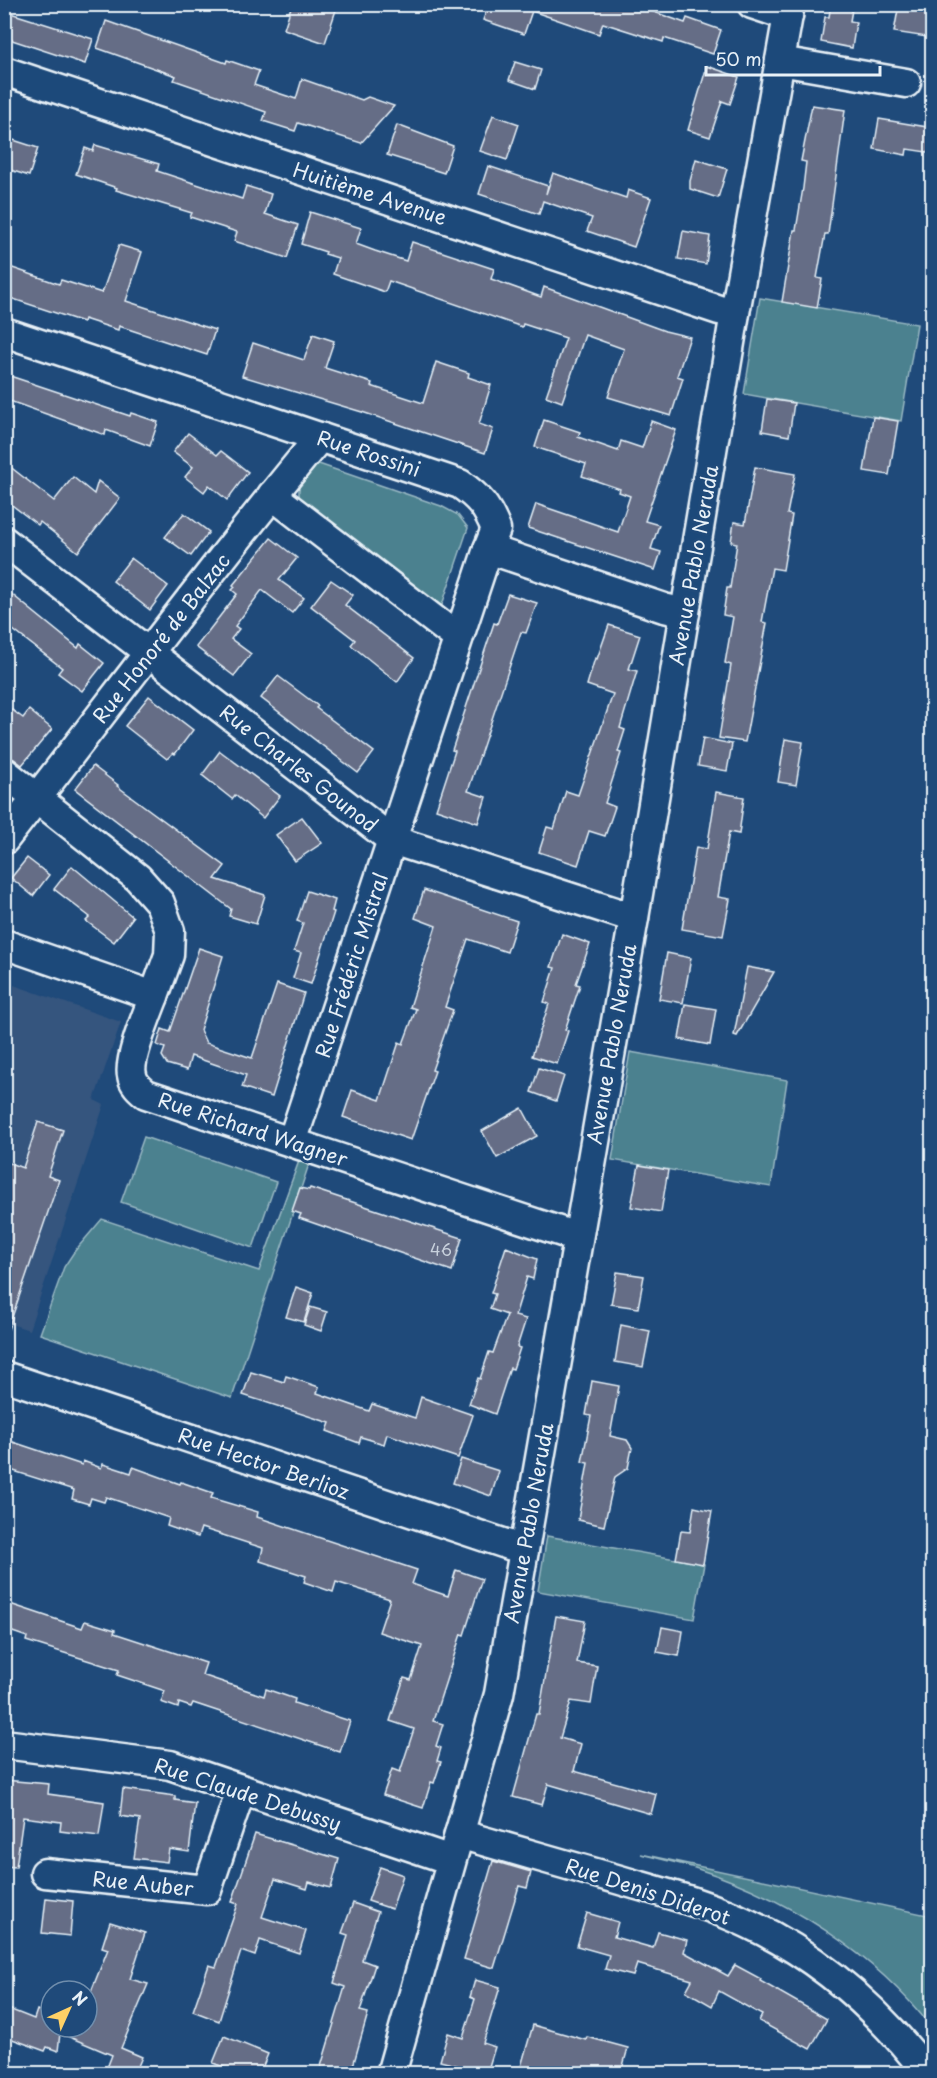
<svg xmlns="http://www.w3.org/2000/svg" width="937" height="2078" font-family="'Playpen Sans',sans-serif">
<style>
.built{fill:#34547e}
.green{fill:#4b818f;stroke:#9ab9c4;stroke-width:1.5}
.building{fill:#656d86;stroke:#e8f1f8;stroke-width:1.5}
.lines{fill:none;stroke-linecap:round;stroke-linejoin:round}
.minor-casing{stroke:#e8f1f8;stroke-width:33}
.minor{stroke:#1f4a7a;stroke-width:28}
.labels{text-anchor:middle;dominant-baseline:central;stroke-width:6;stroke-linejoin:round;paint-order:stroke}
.number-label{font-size:16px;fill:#c7d0dc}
.street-label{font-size:20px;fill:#e8f1f8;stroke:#1f4a7a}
</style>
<rect width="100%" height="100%" fill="#1f4a7a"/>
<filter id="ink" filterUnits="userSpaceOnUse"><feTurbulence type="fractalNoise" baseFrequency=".0167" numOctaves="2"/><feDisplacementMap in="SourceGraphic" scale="12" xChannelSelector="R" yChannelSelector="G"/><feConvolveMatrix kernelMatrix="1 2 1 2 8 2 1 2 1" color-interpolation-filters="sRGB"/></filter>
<g filter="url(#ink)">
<path class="built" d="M5,982l116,40 -27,78 10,5 -75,225 -24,-8z"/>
<g class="green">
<path d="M760,298l157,26 -16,97 -157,-27z"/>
<path d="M310,461l131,45 17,9 10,13 -26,77 -10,1 -132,-103c-3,-17 0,-27 10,-42z"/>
<path d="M630,1052l157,28 -16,107 -159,-27z"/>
<path d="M144,1137l132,45 -23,66 -132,-46z"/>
<path d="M299,1161l10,3 -77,234 -192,-64 24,-67 10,-15 28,-33 157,52z"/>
<path d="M547,1536l157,28 -10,55 -156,-28z"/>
<path d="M641,1854l291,62v112c-57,-74 -144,-130 -234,-159 -19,-6 -38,-10 -57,-15z"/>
</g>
<g class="building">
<path d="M292,4h46l-13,39 -41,-14z"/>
<path d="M489,4h155l-1,4 42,15 2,-5 34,12 -8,24 -49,-16 -1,4 -60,-19 -4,11 -67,-23 -8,23 -41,-14z"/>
<path d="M831,4h22l-3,17 6,1 -4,26 -31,-6 4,-25h4z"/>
<path d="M899,4h34v34l-39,-6z"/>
<path d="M4,11l89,28 -8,25 -76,-25 2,-7 -7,-3z"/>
<path d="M106,21l120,42 1,-3 32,11 -5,14 42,14 6,-20 60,21 6,-3 26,9 -33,37 -63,-20 -3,8 -32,-10 3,-9 -92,-32 2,-4 -79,-28z"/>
<path d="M515,62l26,8 -6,19 -26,-9z"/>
<path d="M707,66l32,11 -9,27 -8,-3 -12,36 -22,-7z"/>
<path d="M812,105l33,5 -17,124h-3l-8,44 5,1 -5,29 -35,-6 12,-72h2l7,-42 3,-26 -5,-1z"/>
<path d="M493,115l26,9 -12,36 -27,-9z"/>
<path d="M879,119l54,9v25l-26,-4 -1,6 -32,-6z"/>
<path d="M397,125l56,21 -9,27 -57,-18z"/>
<path d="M4,137l34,11 -9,28 -25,-8z"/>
<path d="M95,145l64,19 -2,7 85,28 4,-13 25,8 -6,20 33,11 -11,33 -53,-17 3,-9 -47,-15 2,-4 -76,-23 1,-2 -41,-14 9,-26 8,3z"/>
<path d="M696,159l31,10 -9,29 -28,-9v-8z"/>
<path d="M488,166l60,20 -2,8 7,-21 73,25 2,-8 23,8 -17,49 -47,-16 5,-13 -49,-17 -4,13 -60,-20z"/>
<path d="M310,212l51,16 -5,16 19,7 31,10 6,-19 82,27 -3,10 50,18 3,-10 121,44 25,6 -13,39 6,2 -12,38 -63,-19 16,-48 -39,-14 -23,67 -16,-6 20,-58 -43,-14 -1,3 -133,-46 -4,11 -52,-18 5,-16 -13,-4 1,-2 -25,-8z"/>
<path d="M683,231l27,5 -4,28 -28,-5z"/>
<path d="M119,245l23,7 -16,49 89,29 -8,25 -88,-29 -1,4 -34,-11 -1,3 -79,-26v-31l55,19 2,-4 41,13z"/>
<path d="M313,334l21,7 -9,27 47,15 -1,3 52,17 13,-41 33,11 -1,4 23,8 -12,39 14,5 -8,24 -123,-41 -120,-36 11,-33 51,17z"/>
<path d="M4,374l126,42 1,-3 27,9 -8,24 -44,-16 -1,5 -101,-36z"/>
<path d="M767,399l27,4 -5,33 -27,-5z"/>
<path d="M873,417l25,4 -9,54 -25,-4z"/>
<path d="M544,420l36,12 -2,5 40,14 3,-10 21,7 9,-27 25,9 -31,91 14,4 -8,24 10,3 -6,18 -127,-42 8,-24 82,28 12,-36 -11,-4 1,-3 -38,-13 4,-12 -51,-17z"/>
<path d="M188,433l29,22 4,-4 27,21 -21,28 -18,-15 -5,7 -19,-15 8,-10 -20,-15z"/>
<path d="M4,462l50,39 19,-24 21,17 4,-13 22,17 -42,54 -38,-30 -2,3 -34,-26z"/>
<path d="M755,467l40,7 -8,40 5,1 -9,55 -11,-2 -10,54 5,1 -22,119 -26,-4 12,-73 -6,-2 8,-46 -10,-2 4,-27h3l7,-45 -6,-1 3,-20 11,2z"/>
<path d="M184,513l25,19 -18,24 -26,-19z"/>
<path d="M271,538l26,20 -18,22 25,18 -12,15 -30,-23 -27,36 4,3 -8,10 20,15 -17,22 -38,-29 41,-53 -5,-4 3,-3 -2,-2z"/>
<path d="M131,558l37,28 -18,24 -37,-29z"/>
<path d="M331,580l22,15 -8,10 69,53 -17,24 -46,-37 4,-5 -44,-34z"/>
<path d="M4,588l74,60 2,-4 24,19 -22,28 -24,-18 4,-5 -58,-45z"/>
<path d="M508,594l29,9 -11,30 -5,-1 -53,159 18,6 -8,26 -42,-14 19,-58 -3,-1 42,-127 3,1z"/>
<path d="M609,625l31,10 -11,34 8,2 -17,57 5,2 -7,22 3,1 -16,50 10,4 -10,29 -16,-5 -11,34 -39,-13 8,-25 7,2 12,-38 12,4 35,-101 -26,-9 8,-27 2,1z"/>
<path d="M278,676l40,30 -2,2 58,44 -16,21 -97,-75z"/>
<path d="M149,696l44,34 -18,24 -2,-1 -6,6 -42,-33z"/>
<path d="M4,704l19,14 6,-8 23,19 -30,36 -8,-6 -10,-3z"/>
<path d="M703,738l29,6 -5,27 -29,-5z"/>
<path d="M785,739l18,3 -7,43 -18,-3z"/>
<path d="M220,751l60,45 -17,22 -28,-23 -3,4 -30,-24z"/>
<path d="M93,766l25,19 -1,1 108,80 -10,13 50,16 -9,29 -27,-8 2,-7 -156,-120z"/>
<path d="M716,792l28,5 -5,37 -10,-2 -11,65 12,2 -7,37 -41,-7 14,-82 11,2z"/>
<path d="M302,817l20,26 -27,18 -19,-26z"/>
<path d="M27,858l22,17 -16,21 -22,-18z"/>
<path d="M72,866l61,51 -19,25 -28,-21 4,-4 -36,-28z"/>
<path d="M424,890l93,31 -10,31 -39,-13 -23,68 8,3 -21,60 3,1 -24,69 -68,-23 9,-27 28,10 19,-58 4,2 13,-35 -6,-2 26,-81 -21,-8z"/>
<path d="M307,891l28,9 -3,11 2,1 -23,72 -18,-6 8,-25 -7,-2 9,-28 -6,-2z"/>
<path d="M562,934l28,10 -14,40 4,1 -15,45 3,1 -11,33 -25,-8 17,-52 -5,-2 11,-34 -4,-1z"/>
<path d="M199,948l24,8 -23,74 6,13 46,15 25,-74 27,9 -32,104 -30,-10 4,-12 -55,-19 -4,14 -20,-6 -5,-8 3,-8 -8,-3 5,-16 8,3z"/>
<path d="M667,953l24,5 -8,45 -24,-4z"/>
<path d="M747,967l27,5 -37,64 -3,-1z"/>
<path d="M685,1004l31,5 -6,36 -31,-6z"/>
<path d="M539,1068l25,8 -8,25 -25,-9z"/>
<path d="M522,1108l15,28 -40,22 -15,-27z"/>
<path d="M38,1122l25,8 -15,46 11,4 -51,149h-4v-168l19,7z"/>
<path d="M639,1165l29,5 -7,42 -30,-5z"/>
<path d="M300,1188l9,2 1,-2 152,50 -10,33 -153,-53 2,-4 -9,-3z"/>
<path d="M506,1247l31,12 -4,20 -6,-2 -12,39 11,3 -9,28 3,1 -7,21 -3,-1 -15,46 -26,-10 9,-26 2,1 9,-27 4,1 14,-38 -17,-6 5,-15 -4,-1z"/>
<path d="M617,1272l27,4 -6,32 -27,-4z"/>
<path d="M296,1287l17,6 -9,29 -18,-5z"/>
<path d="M310,1307l17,5 -6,19 -17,-6z"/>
<path d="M621,1325l29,6 -7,36 -28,-5z"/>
<path d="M251,1372l33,10 2,-6 33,11 -2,6 52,18 3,-7 43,14 6,-21 52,18 -15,43 -71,-24 -3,10 -23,-7 -2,6 -32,-12 3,-8 -87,-28z"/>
<path d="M592,1381l27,5 -9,50 17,4 5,8 -4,20 -13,9 -11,49 -26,-6 10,-57 -6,-1 9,-46 -5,-1z"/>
<path d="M4,1439l78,26 1,-4 18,7 2,-4 28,9 2,-6 47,17 1,-2 32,11 -2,5 47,14 -1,5 160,53 -5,14 36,12 8,-26 26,9 -18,56 -3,-1 -28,87 10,3 -7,22 5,2 -4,13 4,1 -7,21 -3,-1 -8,26 -40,-13 9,-26 8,3 14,-43 -24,-8 14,-43 7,2 11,-34 -43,-14 11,-33 -54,-17 -3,10 -29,-10 2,-6 -46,-15 3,-13 -62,-20 -3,9 -31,-11 2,-8 -63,-21 -2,5 -13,-4 -2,6 -17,-5 2,-9 -70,-22z"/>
<path d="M461,1459l38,12 -8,25 -38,-13z"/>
<path d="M694,1507l18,4 -9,53 -27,-5 5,-28 9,1z"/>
<path d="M4,1602l78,26 3,-7 30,9 -1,3 92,30 -4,12 62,21 2,-7 29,10 -1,4 56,18 -10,31 -147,-49 -2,4 -12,-4 -1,5 -17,-6 4,-11 -48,-16 2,-5 -93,-29 1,-4 -23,-8z"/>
<path d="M556,1616l29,5 -8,42 20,3 -6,38 -20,-3 -11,37 21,6 -7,27 82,23 -5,20 -103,-30 -6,21 -29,-8 23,-83h3z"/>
<path d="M662,1627l21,4 -4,25 -22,-4z"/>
<path d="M4,1780l45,4 -1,10 56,8 -5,34 -39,-5 1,-9 -38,-5 -7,50 -12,-1z"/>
<path d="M123,1789l52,7v4l20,3 -6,49 -20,-3 -2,13 -33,-4 6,-39 -20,-3z"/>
<path d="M255,1834l84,25 -8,29 -22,-6 -2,7 -32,-10 -13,38 44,14 -7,22 -39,-13 -5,16 -14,-5 -22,70 -26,-10 16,-46 7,2 22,-63 -6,-2z"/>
<path d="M493,1861l38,11 -4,16 -8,-2 -25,82 -30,-9z"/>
<path d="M380,1867l23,8 -11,34 -24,-8z"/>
<path d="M46,1898l27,3 -3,35 -28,-3z"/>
<path d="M353,1903l25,9 -16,48 13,5 -15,46 8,2 -17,60h-32l26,-86 -11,-4 14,-48 -6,-2z"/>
<path d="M587,1913l31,9 -4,15 39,11 5,-16 29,8 -3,12 44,24 7,-11 26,14 -1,2 67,38 -17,30 -51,-28 3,-6 -43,-24 -7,15 -26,-15 6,-11 -55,-16 -4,12 -28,-7 4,-14 -32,-9z"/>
<path d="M110,1922l35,11 -15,46 18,5 -27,64 21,9 -7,16h-30l7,-18 -52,-22 -2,18 -11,-4 -2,4 -41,-15v-29l30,12 3,-9 14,5v12h36v-25l21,-53 -6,-2z"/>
<path d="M475,1980l25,7 -17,56 12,4 -8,26 -47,-12 8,-28 15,5 12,-39 -5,-2z"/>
<path d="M533,2025l53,15 1,-3 41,11 -7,25h-89l-12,-3z"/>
<path d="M224,2036l44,18 -8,19h-21l-26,-10z"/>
</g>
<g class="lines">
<defs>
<g id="minor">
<path d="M752,4l36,12"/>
<path d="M780,61l126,22"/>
<path d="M4,71l715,239 16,3"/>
<path d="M4,332l456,152c20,14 27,23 36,45l-8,20 176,59 21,5"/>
<path d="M272,495l186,143"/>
<path d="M4,541l388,299 242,78"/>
<path d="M4,772l134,106 22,25 10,28 -1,24 -15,41"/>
<path d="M4,840c105,-134 207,-272 316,-403"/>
<path d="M4,944l150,52c-6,16 -26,64 -22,79 1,8 8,14 14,19l431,143"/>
<path d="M292,1142l196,-593"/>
<path d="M4,1376l520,174"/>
<path d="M4,1744l166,21 281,95"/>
<path d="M459,1834c54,15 107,31 161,46 44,13 88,24 129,44 72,34 131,87 179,150"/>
<path d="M45,1873l162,17 34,-100"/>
<path d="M391,2074l108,-380 135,-776 101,-605 55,-309"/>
</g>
</defs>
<use href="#minor" class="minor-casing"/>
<use href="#minor" class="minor"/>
</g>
</g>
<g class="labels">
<g class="number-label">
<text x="441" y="1249">46</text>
</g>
<g class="street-label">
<text transform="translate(370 193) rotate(18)">Huitième Avenue</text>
<text transform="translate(369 453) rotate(18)">Rue Rossini</text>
<text transform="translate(693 565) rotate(-80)">Avenue Pablo Neruda</text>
<text transform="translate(161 638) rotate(-52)">Rue Honoré de Balzac</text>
<text transform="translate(299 768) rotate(38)">Rue Charles Gounod</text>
<text transform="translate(351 965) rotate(-72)">Rue Frédéric Mistral</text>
<text transform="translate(611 1044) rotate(-80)">Avenue Pablo Neruda</text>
<text transform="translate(253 1129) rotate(18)">Rue Richard Wagner</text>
<text transform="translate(264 1463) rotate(19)">Rue Hector Berlioz</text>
<text transform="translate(528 1523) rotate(-80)">Avenue Pablo Neruda</text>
<text transform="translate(248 1794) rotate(18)">Rue Claude Debussy</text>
<text transform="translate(143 1883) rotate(6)">Rue Auber</text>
<text transform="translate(648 1891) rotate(18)">Rue Denis Diderot</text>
</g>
</g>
<rect width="937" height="2078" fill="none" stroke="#1f4a7a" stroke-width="24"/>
<rect x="12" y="12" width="913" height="2054" fill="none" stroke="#e8f1f8" stroke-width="2" filter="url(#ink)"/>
<g transform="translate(69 2009) rotate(45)"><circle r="28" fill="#1f4a7a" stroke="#6f8dac" stroke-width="1.5"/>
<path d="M0-4.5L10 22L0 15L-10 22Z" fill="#ffd166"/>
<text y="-9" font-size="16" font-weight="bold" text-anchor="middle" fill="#e8f1f8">N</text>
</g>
<path d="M706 66v9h174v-9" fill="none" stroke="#e8f1f8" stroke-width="3"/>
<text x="715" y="66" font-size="18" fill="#e8f1f8" stroke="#1f4a7a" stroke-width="4.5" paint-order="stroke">50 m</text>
</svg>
